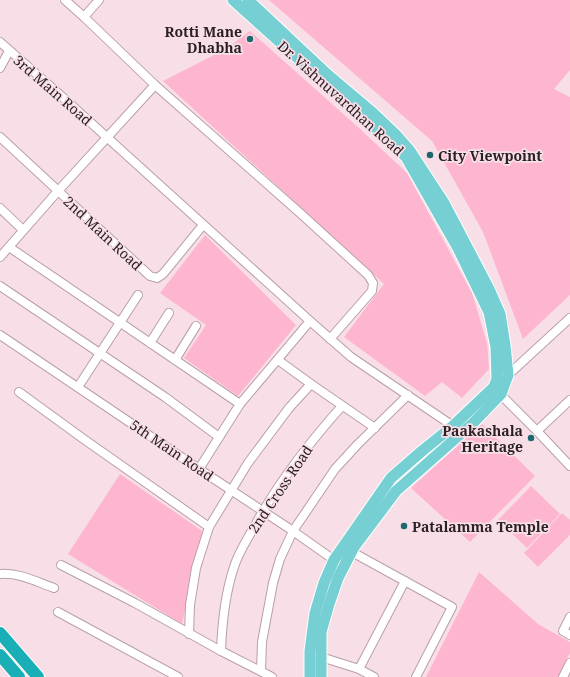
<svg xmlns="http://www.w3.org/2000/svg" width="570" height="677" font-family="'Noto Serif',serif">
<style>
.green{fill:#feb6d0}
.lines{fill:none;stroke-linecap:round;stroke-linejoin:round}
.minor-casing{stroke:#b89fa8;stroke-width:10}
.major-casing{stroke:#fff;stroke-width:13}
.highway-casing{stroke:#fff;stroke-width:14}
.minor{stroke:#fff;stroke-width:8}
.major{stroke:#76cfd3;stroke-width:11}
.highway{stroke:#1aafb6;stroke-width:12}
.poi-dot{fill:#1c696d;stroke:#f8dee7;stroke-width:1.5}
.labels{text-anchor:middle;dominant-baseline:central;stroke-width:3.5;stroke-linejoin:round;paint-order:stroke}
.poi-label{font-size:14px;font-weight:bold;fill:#2a2124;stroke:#f8dee7;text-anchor:end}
.street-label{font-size:14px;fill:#2a2124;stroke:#f8dee7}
</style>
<rect width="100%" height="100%" fill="#f8dee7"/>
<g class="green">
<path d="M269,0h301v70l-16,19 16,8v198l-47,44 -40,-107 -51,-91z"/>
<path d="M250,31l109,97 48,45 65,120 15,50 2,26 -27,29 -20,-16 -17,14 -81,-59 40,-53 -221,-203 63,-32z"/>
<path d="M205,235l91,90 -58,71 -54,-38 22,-33 -46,-32z"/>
<path d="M482,424l53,52 -65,66 -59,-54z"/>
<path d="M120,474l82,57 -20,93 -114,-70z"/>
<path d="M531,486l29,28 -33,34 -29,-28z"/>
<path d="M562,513l8,7v15l-32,32 -14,-14z"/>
<path d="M479,572l59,52 32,18v11l-12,24h-132z"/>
</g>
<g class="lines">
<defs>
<g id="minor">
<path d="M65,0l19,17 71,68 145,128 68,62 5,8 -1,8 -42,48"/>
<path d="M84,17l15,-17"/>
<path d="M0,42l58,51 252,228 41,36 102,69"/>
<path d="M0,68l9,-17"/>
<path d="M0,137l150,139 7,2 6,-4 40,-49"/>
<path d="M0,208l23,22"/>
<path d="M9,247l231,157"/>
<path d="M0,257l58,-66 97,-106"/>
<path d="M0,286l165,111 54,40"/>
<path d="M0,335l199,134 94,62 41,29 11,5"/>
<path d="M150,343l19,-30"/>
<path d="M175,360l21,-34"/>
<path d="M278,360l33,24 64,44"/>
<path d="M505,376l3,-1 62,-57"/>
<path d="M78,387l60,-92"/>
<path d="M497,391l40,40 33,35"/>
<path d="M19,392l66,48 124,87"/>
<path d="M537,431l33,-31"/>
<path d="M199,469l41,-65 70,-83"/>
<path d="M352,552l100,55 -36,70"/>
<path d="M61,565l74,38 86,48 51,26"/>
<path d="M0,574c18,-2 37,8 54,14"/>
<path d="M58,612l120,65"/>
<path d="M570,617l-7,14 7,4"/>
<path d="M189,634l1,-29 6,-37 13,-41 39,-64 41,-55 22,-24"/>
<path d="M221,651c1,-28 4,-57 13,-84 4,-13 12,-26 19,-38 24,-45 55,-85 89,-123"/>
<path d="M321,657l38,12 15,8"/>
<path d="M359,669l46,-88"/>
<path d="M261,671l1,-29 11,-59 7,-24 13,-28 42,-62 23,-25 50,-49"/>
<path d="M563,677l7,-14"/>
</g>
<g id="major">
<path d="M233,0l146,131 27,26 52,91 31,64 7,35 1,32 -3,8 -41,39 -31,25 -31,27 -57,82 -10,23 -9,30 -5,38v26"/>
<path d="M248,0l80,75 45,38 22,21 15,17 34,52 45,86 11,25 5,31 3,30 -7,19 -28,29 -77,68 -42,56 -16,31 -9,26 -8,28v45"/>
</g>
<g id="highway">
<path d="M0,633l38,44"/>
<path d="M0,655l19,22"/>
</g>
</defs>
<use href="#minor" class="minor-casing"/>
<use href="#major" class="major-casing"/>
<use href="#highway" class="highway-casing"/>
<use href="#minor" class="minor"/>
<use href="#major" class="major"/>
<use href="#highway" class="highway"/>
</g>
<g class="poi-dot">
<circle cx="250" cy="39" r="4"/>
<circle cx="430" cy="155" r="4"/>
<circle cx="531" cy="438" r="4"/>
<circle cx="404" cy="526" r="4"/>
</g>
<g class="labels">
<g class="poi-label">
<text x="242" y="31">Rotti Mane<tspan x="242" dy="16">Dhabha</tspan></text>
<text x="438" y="155" text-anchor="start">City Viewpoint</text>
<text x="523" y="430">Paakashala<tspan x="523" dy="16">Heritage</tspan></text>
<text x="412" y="526" text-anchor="start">Patalamma Temple</text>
</g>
<g class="street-label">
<text transform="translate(53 90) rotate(41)">3rd Main Road</text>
<text transform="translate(341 98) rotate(42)">Dr. Vishnuvardhan Road</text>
<text transform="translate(103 233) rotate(43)">2nd Main Road</text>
<text transform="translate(172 450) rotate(34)">5th Main Road</text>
<text transform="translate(280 489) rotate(-56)">2nd Cross Road</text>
</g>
</g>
</svg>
